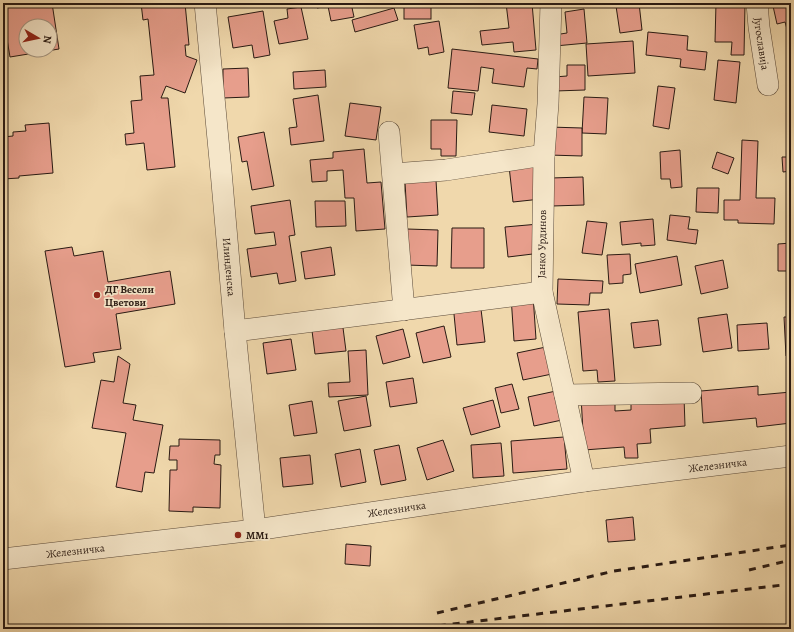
<svg xmlns="http://www.w3.org/2000/svg" width="794" height="632" font-family="Alegreya,serif">
<style>
.building{fill:#e79e8c;stroke:#291a13;fill-rule:evenodd}
.lines{fill:none;stroke-linecap:round;stroke-linejoin:round}
.minor-casing{stroke:#5b4a39;stroke-width:22}
.minor{stroke:#f5e6c9;stroke-width:21}
.rail{stroke:#291a13;stroke-width:3;stroke-dasharray:7 7;stroke-linecap:butt}
.poi-dot{fill:#8f2418;stroke:#f5e6c9;stroke-width:1.5}
.labels{text-anchor:middle;dominant-baseline:central;stroke-width:3.5;stroke-linejoin:round;paint-order:stroke}
.street-label{font-size:11px;fill:#291a13;stroke:#f5e6c9}
.poi-label{font-size:11px;font-weight:bold;fill:#291a13;stroke:#f5e6c9;text-anchor:start}
</style>
<rect width="100%" height="100%" fill="#f0d8ac"/>
<filter id="stains"><feTurbulence type="fractalNoise" baseFrequency=".005" numOctaves="4"/><feColorMatrix values="0 0 0 0 .2 0 0 0 0 .09 0 0 0 0 .02 0 0 0 .5 -.17"/></filter>
<radialGradient id="worn" r=".72"><stop offset=".6" stop-color="#630" stop-opacity="0"/><stop offset="1" stop-color="#630" stop-opacity=".3"/></radialGradient>
<g class="building">
<path d="M3,3h49l7,46 -49,8 -7,-42zM26,26h24v24h-24z"/>
<path d="M141,3h44l4,42h-4l1,11 11,4 -12,33 -19,-7 -5,12h7l7,69 -28,3 -3,-27 -18,2 -1,-11 9,-1 -3,-32 11,-1 -2,-24 14,-1 -6,-56 -5,1z"/>
<path d="M316,3h35l3,14 -23,4 -3,-15 -11,2z"/>
<rect x="404" y="3" width="27" height="16"/>
<path d="M506,3h26l4,47 -22,2 -1,-10 -31,3 -2,-14 29,-3z"/>
<path d="M557,3h35v1l-34,2z"/>
<path d="M603,3h36l3,27 -22,3 -4,-27 -12,1z"/>
<path d="M716,3h29l-1,52h-13l1,-13h-17z"/>
<path d="M788,3h3v26h-4l-2,-7 -8,2 -4,-18z"/>
<path d="M301,7l7,32 -29,5 -5,-23 14,-3 -1,-9z"/>
<path d="M394,8l4,12 -43,12 -3,-12z"/>
<path d="M584,9l3,34 -32,3 -1,-11 13,-2 -2,-21z"/>
<path d="M263,11l7,44 -16,3 -2,-13 -19,3 -5,-31z"/>
<path d="M439,21l5,31 -15,3 -1,-8 -10,2 -4,-24z"/>
<path d="M648,32l40,4 -1,14 20,2 -2,18 -25,-3 1,-8 -35,-4z"/>
<path d="M791,32v16l-3,-15z"/>
<path d="M633,41l2,32 -47,3 -2,-32z"/>
<path d="M452,49l86,10 -1,10 -10,-1 -3,19 -32,-4 2,-14 -13,-2 -3,24 -30,-3z"/>
<path d="M718,60l22,2 -4,41 -22,-3z"/>
<path d="M567,65h18v25l-30,1 -1,-14 13,-1z"/>
<path d="M248,68l1,29 -26,1v-29z"/>
<path d="M325,70l1,17 -32,2 -1,-17z"/>
<path d="M791,85v15l-4,-14z"/>
<path d="M658,86l17,2 -6,41 -16,-3z"/>
<path d="M453,91l22,2 -3,22 -21,-2z"/>
<path d="M318,95l6,46 -33,4 -2,-17 8,-1 -4,-28z"/>
<path d="M584,97l24,1 -2,36 -24,-1z"/>
<path d="M350,103l31,4 -5,33 -31,-4z"/>
<path d="M492,105l35,4 -3,27 -35,-4z"/>
<path d="M431,120h26l-1,36h-15v-7h-10z"/>
<path d="M49,123l4,50 -34,3v2l-16,1v-42l10,-1v-4l13,-1 -1,-6z"/>
<path d="M549,127l33,1v28l-33,-1z"/>
<path d="M264,132l10,54 -22,4 -5,-29 -5,1 -4,-25z"/>
<path d="M742,140l16,1 -2,57h19l-1,26 -36,-1v-3h-14v-20h16z"/>
<path d="M364,149l3,34 14,-1 4,47 -29,2 -2,-33h-9l-2,-28 -16,1v10l-15,1 -2,-22 23,-2v-6z"/>
<path d="M680,150l2,37 -11,1 -1,-9h-9l-1,-27z"/>
<path d="M717,152l17,6 -6,16 -16,-6z"/>
<path d="M782,157h9v14l-8,1z"/>
<path d="M537,163l4,36 -28,3 -4,-36z"/>
<path d="M583,177l1,28 -32,1 -1,-28z"/>
<path d="M436,180l2,35 -31,2 -2,-35z"/>
<path d="M697,188h22l-1,25 -22,-1z"/>
<path d="M290,200l5,35 -6,1 7,45 -17,3 -2,-11 -26,4 -4,-28 29,-4 -2,-13 -19,2 -4,-28z"/>
<path d="M315,201h30l1,25 -30,1z"/>
<path d="M670,215l20,2 -2,12 10,1 -2,14 -29,-4z"/>
<path d="M653,219l2,26 -14,1v-3l-19,2 -2,-23z"/>
<path d="M587,221l20,2 -5,32 -20,-2z"/>
<path d="M539,224l2,29 -33,4 -3,-30z"/>
<path d="M452,228h32v40h-33z"/>
<path d="M407,229l31,1 -1,36 -31,-1z"/>
<path d="M791,243v28h-13v-27z"/>
<path d="M72,247l2,9 29,-5 5,31 62,-11 5,33 -59,10 5,35 -28,4 2,9 -30,5 -20,-116z"/>
<path d="M331,247l4,28 -30,4 -4,-27z"/>
<path d="M630,254l1,20 -8,1v8l-14,1 -2,-29z"/>
<path d="M677,256l5,29 -42,8 -5,-29z"/>
<path d="M723,260l5,28 -27,6 -6,-28z"/>
<path d="M558,279l45,2 -1,12h-12l-1,12 -32,-1z"/>
<path d="M533,295l3,44 -22,2 -3,-45z"/>
<path d="M480,301l5,41 -28,3 -4,-41z"/>
<path d="M609,309l6,72 -17,1 -1,-12 -14,1 -5,-59z"/>
<path d="M727,314l5,34 -29,4 -5,-34z"/>
<path d="M784,317h7v39h-5z"/>
<path d="M342,320l4,31 -31,3 -4,-31z"/>
<path d="M658,320l3,25 -27,3 -3,-25z"/>
<path d="M767,323l2,26 -31,2 -1,-26z"/>
<path d="M444,326l7,31 -28,6 -7,-30z"/>
<path d="M403,329l7,28 -27,7 -7,-28z"/>
<path d="M291,339l5,31 -29,4 -4,-31z"/>
<path d="M546,347l6,27 -29,6 -6,-27z"/>
<path d="M366,350l2,45 -39,2 -1,-14 22,-1 -2,-31z"/>
<path d="M118,356l12,8 -7,39 13,2 -3,15 30,5 -9,48 -9,-1 -3,20 -26,-5 10,-54 -34,-5 9,-48 13,2z"/>
<path d="M413,378l4,25 -27,4 -4,-25z"/>
<path d="M512,384l7,25 -18,4 -6,-25z"/>
<path d="M758,386v9l33,-3v31l-34,4 -1,-9 -53,5 -2,-32z"/>
<path d="M556,391l6,29 -28,6 -6,-29z"/>
<path d="M615,394v17l16,-1v-10l53,-3 1,29 -35,3 1,14 -14,1 1,14h-13l-1,-11 -40,3 -3,-54z"/>
<path d="M366,396l5,30 -27,5 -6,-30z"/>
<path d="M493,400l7,27 -29,8 -8,-27z"/>
<path d="M312,401l5,32 -23,3 -5,-31z"/>
<path d="M564,437l3,32 -54,4 -2,-32z"/>
<path d="M179,439l41,1v15h-5l-1,9 7,1 -1,43 -27,-1v5l-24,-1 1,-41h7v-10h-8l1,-14h9z"/>
<path d="M443,440l11,31 -27,9 -10,-32z"/>
<path d="M501,443l3,33 -31,2 -2,-33z"/>
<path d="M399,445l7,35 -25,5 -7,-35z"/>
<path d="M360,449l6,33 -25,5 -6,-33z"/>
<path d="M310,455l3,29 -30,3 -3,-29z"/>
<path d="M633,517l2,23 -27,2 -2,-22z"/>
<path d="M346,544l25,2 -1,20 -25,-2z"/>
</g>
<g class="lines">
<defs>
<g id="minor">
<path id="s1" d="M205,3l16,168 14,160 20,199"/>
<path d="M551,3l-3,101 -4,51 -2,137 42,189"/>
<path id="s2" d="M757,3l2,24 9,58"/>
<path d="M389,132l15,178"/>
<path d="M393,174l53,-4 98,-15"/>
<path d="M235,331l307,-39"/>
<path d="M565,395l126,-2"/>
<path id="s3" d="M3,559l252,-29 329,-49 207,-25"/>
</g>
</defs>
<use href="#minor" class="minor-casing"/>
<use href="#minor" class="minor"/>
<g class="rail">
<path d="M749,570l42,-10"/>
<path d="M437,613l177,-42 177,-26"/>
<path d="M411,629l380,-45"/>
</g>
</g>
<g class="poi-dot">
<circle cx="97" cy="295" r="4"/>
<circle cx="238" cy="535" r="4"/>
</g>
<g class="labels">
<g class="street-label">
<text stroke="none"><textPath href="#s2" startOffset="41">Југославија</textPath></text>
<text transform="translate(542 244) rotate(-89)">Јанко Урдинов</text>
<text stroke="none"><textPath href="#s1" startOffset="265">Илинденска</textPath></text>
<text stroke="none"><textPath href="#s3" startOffset="721">Железничка</textPath></text>
<text stroke="none"><textPath href="#s3" startOffset="397">Железничка</textPath></text>
<text stroke="none"><textPath href="#s3" startOffset="73">Железничка</textPath></text>
</g>
<g class="poi-label">
<text x="105" y="289">ДГ Весели<tspan x="105" dy="13">Цветови</tspan></text>
<text x="246" y="535">MM1</text>
</g>
</g>
<rect width="794" height="632" fill="none" stroke="#f0d8ac" stroke-width="16"/>
<rect x="4" y="4" width="786" height="624" fill="none" stroke="#291a13" stroke-width="2"/>
<rect x="8" y="8" width="778" height="616" fill="none" stroke="#291a13"/>
<g transform="translate(38 38) rotate(99)"><circle r="19" fill="#f5e6c9" stroke="#a39480"/>
<path d="M0-3L7 15L0 10L-7 15Z" fill="#8f2418"/>
<text y="-6" font-size="11" font-weight="bold" text-anchor="middle" fill="#291a13">N</text>
</g>
<rect width="100%" height="100%" filter="url(#stains)"/>
<rect width="100%" height="100%" fill="url(#worn)"/>
</svg>
